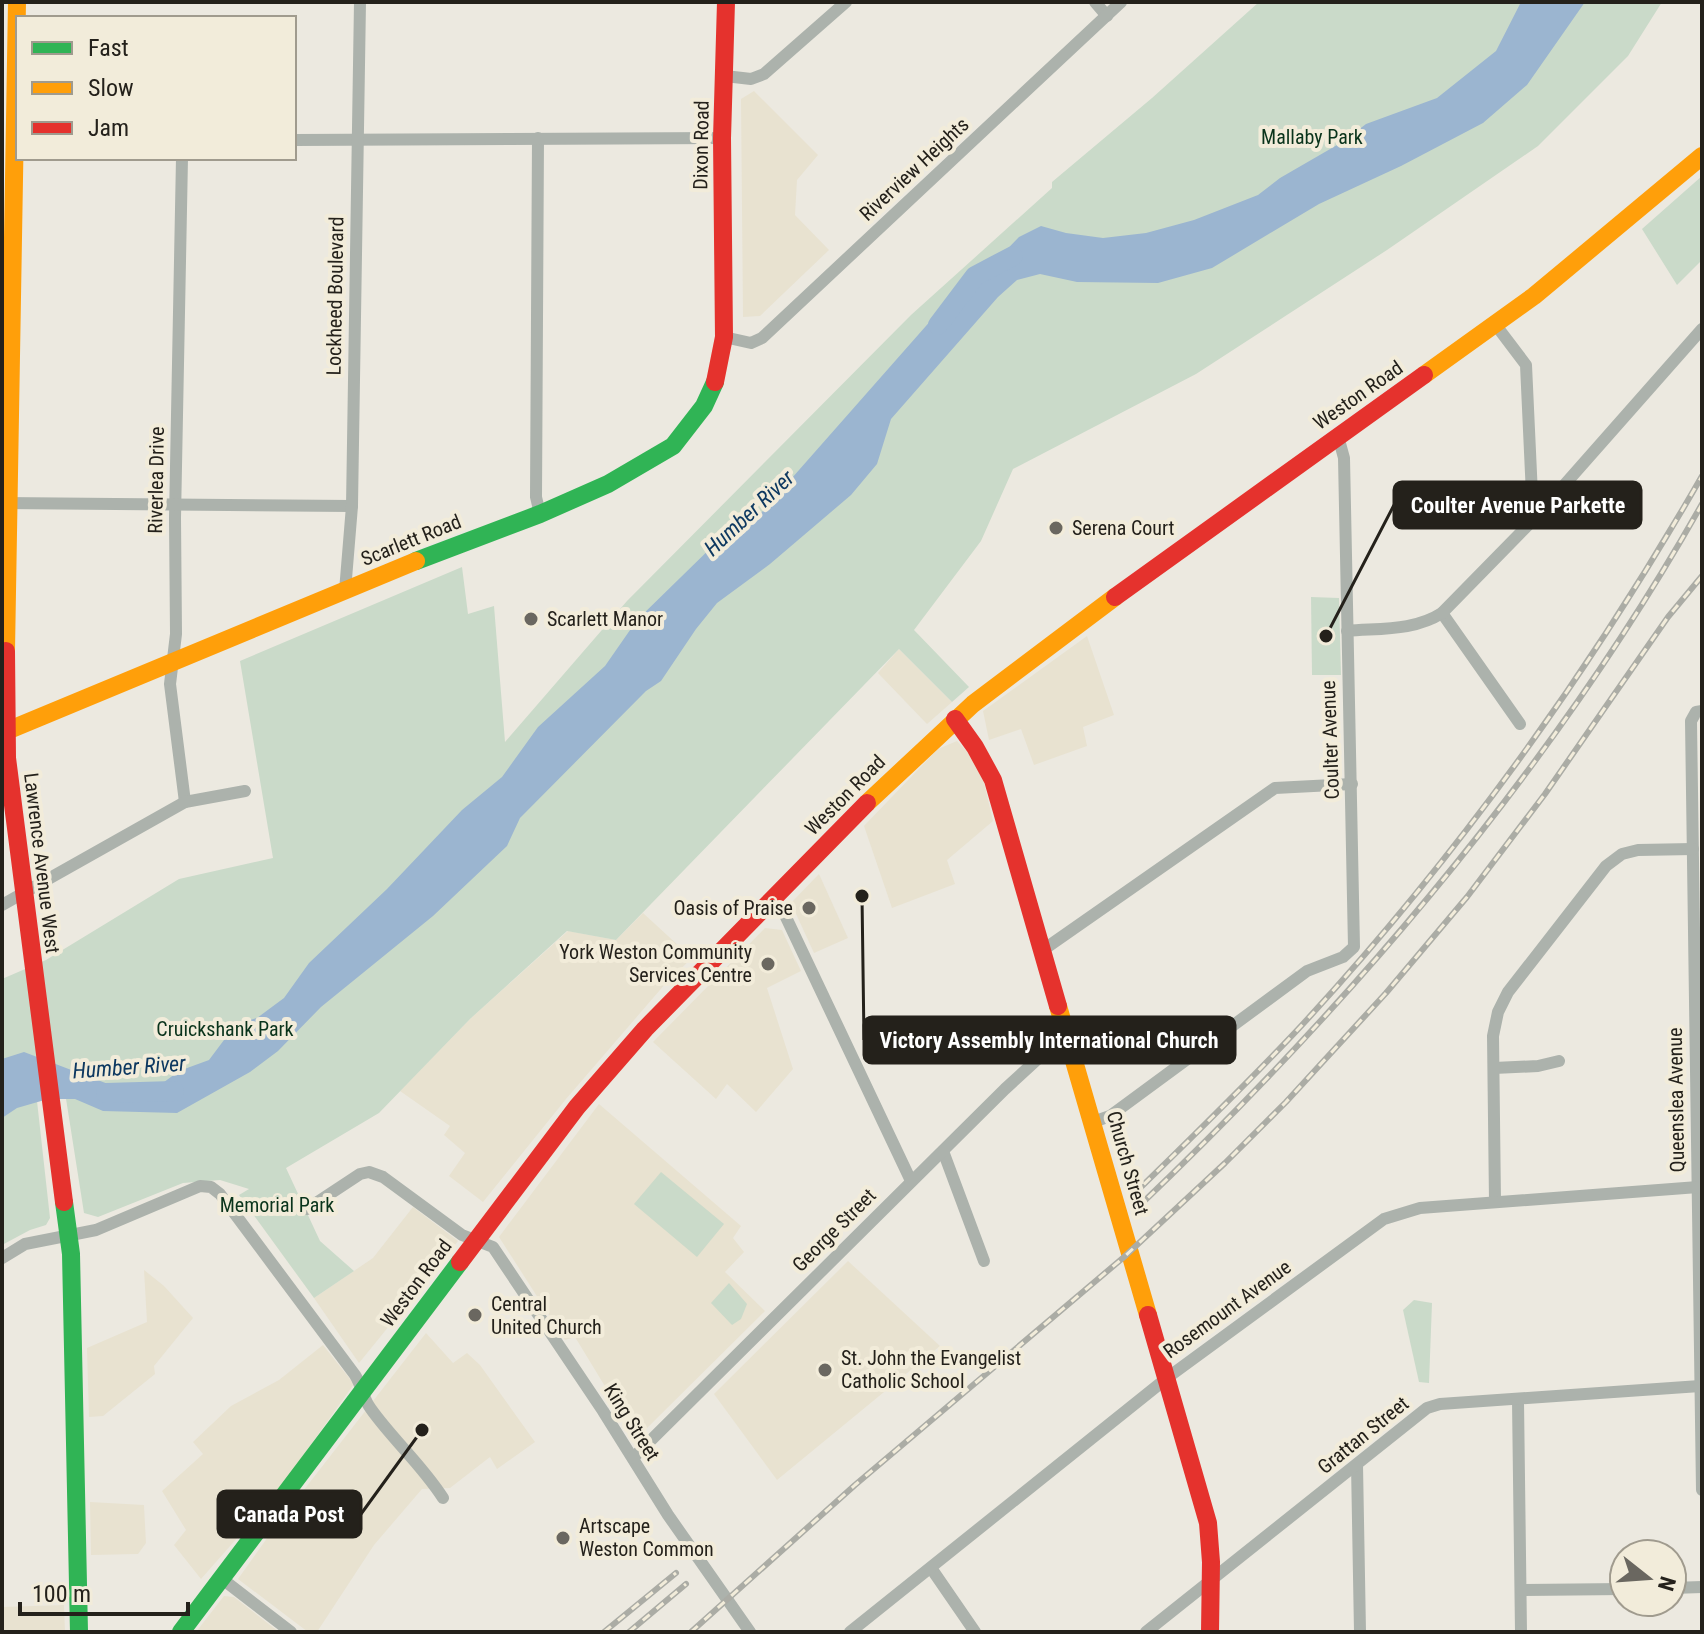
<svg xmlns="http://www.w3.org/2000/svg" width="1704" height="1634" font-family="'Roboto Condensed',sans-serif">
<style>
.built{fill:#e8e2d0}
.green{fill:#cadac9}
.water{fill:#9bb5d0}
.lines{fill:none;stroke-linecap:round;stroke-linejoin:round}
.river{stroke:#9bb5d0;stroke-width:20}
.street{stroke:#acb2ac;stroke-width:12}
.fast{stroke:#30b455;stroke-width:18}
.slow{stroke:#ff9f0a;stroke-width:18}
.jam{stroke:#e5322d;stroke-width:18}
.rail-casing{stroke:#abaca5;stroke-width:6}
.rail{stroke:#f2ecda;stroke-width:3;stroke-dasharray:9;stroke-linecap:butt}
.poi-dot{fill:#6a6760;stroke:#f2ecda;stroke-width:3}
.labels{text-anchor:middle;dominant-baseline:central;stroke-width:8;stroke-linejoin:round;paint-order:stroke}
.park-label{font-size:20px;fill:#09331b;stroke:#f2ecda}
.street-label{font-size:20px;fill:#24211b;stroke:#f2ecda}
.poi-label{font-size:20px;fill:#24211b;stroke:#f2ecda;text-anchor:start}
.water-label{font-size:22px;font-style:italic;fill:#0d3860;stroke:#f2ecda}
.leader{fill:none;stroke:#24211b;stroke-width:3}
.callout-dot{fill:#24211b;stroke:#f2ecda;stroke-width:3}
.callout{fill:#24211b;stroke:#24211b;stroke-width:3}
.callout-label{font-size:22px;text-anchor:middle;font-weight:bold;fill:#fff}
</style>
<rect width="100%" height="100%" fill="#ece9e0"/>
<g class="built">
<path d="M754,91l64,64 -21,25 -2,35 34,35 -69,66 -17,1 -2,-218z"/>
<path d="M1087,636l27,79 -31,12 4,19 -53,19 -13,-36 -32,11 -6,-29z"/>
<path d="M899,649l53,53 -25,22 -49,-51z"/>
<path d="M957,741l23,25 13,55 -46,39 8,24 -63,24 -28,-82 74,-77z"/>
<path d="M819,874l29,64 -34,15 -23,-50z"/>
<path d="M643,913l49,45 -26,25 -100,116 -83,103 -34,-26 16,-23 -21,-18 6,-9 -50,-35 70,-72 98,-88 48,9z"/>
<path d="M765,928l17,2 19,41 -34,17 26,81 -37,43 -29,-28 -11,15 -63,-57z"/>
<path d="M599,1104l142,122 -8,12 11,14 -19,20 40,39 -124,123h-7l-59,-97 -10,3 -66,-103z"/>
<path d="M413,1207l45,34 -99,122 -45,-65 59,-40z"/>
<path d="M848,1261l92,85 -163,134 -63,-86z"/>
<path d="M144,1270l20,16 29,32 -39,48 1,8 -52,42 -14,1 -2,-69 60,-26z"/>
<path d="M426,1333l27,30 14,-10 13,12 55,77 -38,27 -7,-12 -40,31 -28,1 -48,56 -57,87h-9l-70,-53 37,-52z"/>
<path d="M323,1345l31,39 -79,111 -74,84 -27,-34 12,-15 -24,-39 41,-37 -10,-12 38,-36 48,-26z"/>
<path d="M90,1502l54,3 2,38 -8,11 -47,1z"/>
<path d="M224,1596l10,1 45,35h-83z"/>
<path d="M64,1605l1,27h-63l1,-25z"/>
</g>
<g class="green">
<path d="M1259,2h403l-34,54 -90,90 -151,104 -191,124 -183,95 -32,72 -67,89 55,57 -17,15 -53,-53 -283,291 -49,-9 -97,88 -91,94 -93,55 34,73 34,30 -40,27 -75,-103 10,-6 -29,-9 -37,3 -85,34 -14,-4 -23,-146 -29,-11 18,162 -4,7 -16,5 -28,15v-266l44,-19 133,-81 94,-21 -33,-197 222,-94 6,47 26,-8 11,136 122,-141 284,-286 141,-127v-6l100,-84z"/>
<path d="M1702,176v84l-25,25 -35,-56z"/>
<path d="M1311,597l28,1 2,77h-29z"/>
<path d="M661,1172l63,52 -27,33 -63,-53z"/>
<path d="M729,1283l18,21 -6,15 -9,6 -21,-22z"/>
<path d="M1414,1300l18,3 -3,80 -10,-1 -16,-72z"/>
</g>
<path class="water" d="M1521,2h64l-58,83 -44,38 -82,43 -82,38 -107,64 -54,15 -81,-1 -37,-8 -23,6 -19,17 -107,122 -14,45 -26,31 -81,69 -53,39 -21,26 -35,52 -15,10 -126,127 -13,28 -74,70 -112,91 -43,44 -28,21 -73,41 -74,-2 -28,-12h-27l-31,9 -15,10v-59l22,-7 113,43 11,-1 31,-23 30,-11 27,-36 21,-6 27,-20 25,-35 78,-74 75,-79 40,-33 36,-50 67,-61 32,-46 87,-85 38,-23 171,-194 27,-20 59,-61 22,-11 25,7 37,5 43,-5 48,-13 64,-25 22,-17 64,-37 22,-17 71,-26 59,-47z"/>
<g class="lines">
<g class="river">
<path d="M938,325l37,-49 38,-20"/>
<path d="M106,1093l68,-2"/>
</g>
<g class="street">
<path d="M1095,2l12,14"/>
<path d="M725,76l26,3 13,-5 82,-72"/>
<path d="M538,138l-2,359 4,17"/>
<path d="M294,140l428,-2"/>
<path d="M182,158l-7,360 1,116 -6,50 15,118"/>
<path d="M724,337l27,6 11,-5 359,-336"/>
<path d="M3,503l349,3"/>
<path d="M1536,517l166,-188"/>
<path d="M345,591l7,-85 8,-504"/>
<path d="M1442,613l78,111"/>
<path d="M1347,631c33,-3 67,0 95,-18l94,-96 -4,-22 -6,-130 -31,-41"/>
<path d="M1702,711l-6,1 -5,9 11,769"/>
<path d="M774,899l10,14 127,268"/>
<path d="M2,905l183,-103 60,-11"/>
<path d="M1043,950l232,-162 77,-4"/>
<path d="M1494,1068l44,-2 21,-5"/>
<path d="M1093,1122l17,-6 197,-145 36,-14 11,-10 -10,-489 -6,-22"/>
<path d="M943,1151l41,110"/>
<path d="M1495,1202l-2,-166 5,-24 10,-20 98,-126 16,-12 16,-4 55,-1"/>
<path d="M307,1209l53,-35 9,-2 14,5 79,58 31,12 110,164 65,104 82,117"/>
<path d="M2,1258l23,-14 71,-14 104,-44 11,1 9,7 135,181c7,11 8,24 16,34 22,31 51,56 72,89"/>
<path d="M1518,1401l3,231"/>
<path d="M633,1458l372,-369 62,-57"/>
<path d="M1357,1465l3,167"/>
<path d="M931,1568l44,64"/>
<path d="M221,1578l70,54"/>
<path d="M1672,1588l30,-1"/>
<path d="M1521,1590l103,-1"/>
<path d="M850,1632l317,-254 217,-159 36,-11 278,-21"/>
<path d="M1146,1632l281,-224 13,-4 260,-18"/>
</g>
<g class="fast">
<path d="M416,561l124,-47 68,-30 65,-38 31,-40 11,-24"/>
<path d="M64,1202l7,52 8,378"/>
<path d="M181,1632l279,-370"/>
</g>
<g class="slow">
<path d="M1424,375l110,-79 168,-140"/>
<path d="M6,651l11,-649"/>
<path d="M2,733l414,-172"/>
<path d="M867,803l106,-99 142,-107"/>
<path d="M1058,1006l90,309"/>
</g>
<g class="jam">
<path d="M715,382l9,-45 -2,-199 4,-136"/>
<path d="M1115,597l309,-222"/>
<path d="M6,651l1,107 57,444"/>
<path d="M955,719l20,28 18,33 65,226"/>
<path d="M460,1262l117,-155 68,-78 222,-226"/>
<path d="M1148,1315l60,208 3,39 -1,70"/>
</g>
<defs>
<g id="rail">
<path d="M1131,1197c58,-57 116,-113 171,-172 154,-167 287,-352 400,-549"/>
<path d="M1135,1210c219,-209 418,-442 567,-706"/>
<path d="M604,1632l72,-59"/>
<path d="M629,1632l57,-48"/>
<path d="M691,1632l164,-147 269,-228 101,-94 61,-61 100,-109 81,-96 78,-103 123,-177 34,-41"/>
</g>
</defs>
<use href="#rail" class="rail-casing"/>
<use href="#rail" class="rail"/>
</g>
<g class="poi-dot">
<circle cx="1056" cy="528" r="8"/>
<circle cx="531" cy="619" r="8"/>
<circle cx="809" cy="908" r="8"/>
<circle cx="768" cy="964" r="8"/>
<circle cx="475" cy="1315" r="8"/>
<circle cx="825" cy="1370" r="8"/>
<circle cx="563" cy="1538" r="8"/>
</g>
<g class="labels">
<g class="park-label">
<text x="1312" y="137">Mallaby Park</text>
<text x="225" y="1029">Cruickshank Park</text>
<text x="277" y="1205">Memorial Park</text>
</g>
<g class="street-label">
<text transform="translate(701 145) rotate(-89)">Dixon Road</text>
<text transform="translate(914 169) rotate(-43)">Riverview Heights</text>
<text transform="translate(335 296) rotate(-89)">Lockheed Boulevard</text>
<text transform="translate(1358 395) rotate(-35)">Weston Road</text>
<text transform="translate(156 480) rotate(-89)">Riverlea Drive</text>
<text transform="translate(411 540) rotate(-22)">Scarlett Road</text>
<text transform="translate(1330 740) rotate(-92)">Coulter Avenue</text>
<text transform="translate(845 795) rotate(-45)">Weston Road</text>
<text transform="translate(42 863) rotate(83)">Lawrence Avenue West</text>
<text transform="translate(1676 1100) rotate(-91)">Queenslea Avenue</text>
<text transform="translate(1128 1163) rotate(74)">Church Street</text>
<text transform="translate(834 1230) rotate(-45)">George Street</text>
<text transform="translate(416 1283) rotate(-53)">Weston Road</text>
<text transform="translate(1227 1309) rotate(-36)">Rosemount Avenue</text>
<text transform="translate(632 1422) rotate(58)">King Street</text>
<text transform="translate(1363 1435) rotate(-39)">Grattan Street</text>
</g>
<g class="poi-label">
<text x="1072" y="528">Serena Court</text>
<text x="547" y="619">Scarlett Manor</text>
<text x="793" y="908" text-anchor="end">Oasis of Praise</text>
<text x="752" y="952" text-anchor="end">York Weston Community<tspan x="752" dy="23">Services Centre</tspan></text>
<text x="491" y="1304">Central<tspan x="491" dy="23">United Church</tspan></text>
<text x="841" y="1358">St. John the Evangelist<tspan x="841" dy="23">Catholic School</tspan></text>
<text x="579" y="1526">Artscape<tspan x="579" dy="23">Weston Common</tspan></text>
</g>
<g class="water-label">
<text transform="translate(749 513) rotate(-43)">Humber River</text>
<text transform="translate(129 1067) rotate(-4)">Humber River</text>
</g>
</g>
<path class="leader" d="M1326 636L1394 505M862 896L864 1040M422 1430L361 1514"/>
<g class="callout-dot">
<circle cx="1326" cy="636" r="8"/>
<circle cx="862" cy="896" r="8"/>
<circle cx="422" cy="1430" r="8"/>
</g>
<g class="callout">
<rect x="1394" y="482" width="247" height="46" rx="8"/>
<rect x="864" y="1017" width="371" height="46" rx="8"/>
<rect x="218" y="1491" width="143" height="46" rx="8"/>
</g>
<g class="callout-label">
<text x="1518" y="513">Coulter Avenue Parkette</text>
<text x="1049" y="1048">Victory Assembly International Church</text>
<text x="289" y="1522">Canada Post</text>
</g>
<rect width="1704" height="1634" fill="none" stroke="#24211b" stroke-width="8"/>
<rect x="16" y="16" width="280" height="144" fill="#f2ecda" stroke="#a09b8e" stroke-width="2"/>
<rect x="32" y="42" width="40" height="12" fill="#30b455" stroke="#a09b8e" stroke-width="2"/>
<text x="88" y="56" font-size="24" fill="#24211b">Fast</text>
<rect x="32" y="82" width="40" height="12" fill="#ff9f0a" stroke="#a09b8e" stroke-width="2"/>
<text x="88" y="96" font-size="24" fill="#24211b">Slow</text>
<rect x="32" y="122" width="40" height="12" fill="#e5322d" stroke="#a09b8e" stroke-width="2"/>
<text x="88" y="136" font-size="24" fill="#24211b">Jam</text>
<g transform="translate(1648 1578) rotate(107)"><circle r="38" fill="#f2ecda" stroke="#a09b8e" stroke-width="2"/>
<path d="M0-6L14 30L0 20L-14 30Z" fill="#6a6760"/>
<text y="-12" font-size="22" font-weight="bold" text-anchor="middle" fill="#24211b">N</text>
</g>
<path d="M20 1602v12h168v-12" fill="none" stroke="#24211b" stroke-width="4"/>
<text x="32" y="1602" font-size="24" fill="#24211b" stroke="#f2ecda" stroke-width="6" paint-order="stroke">100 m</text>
</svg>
